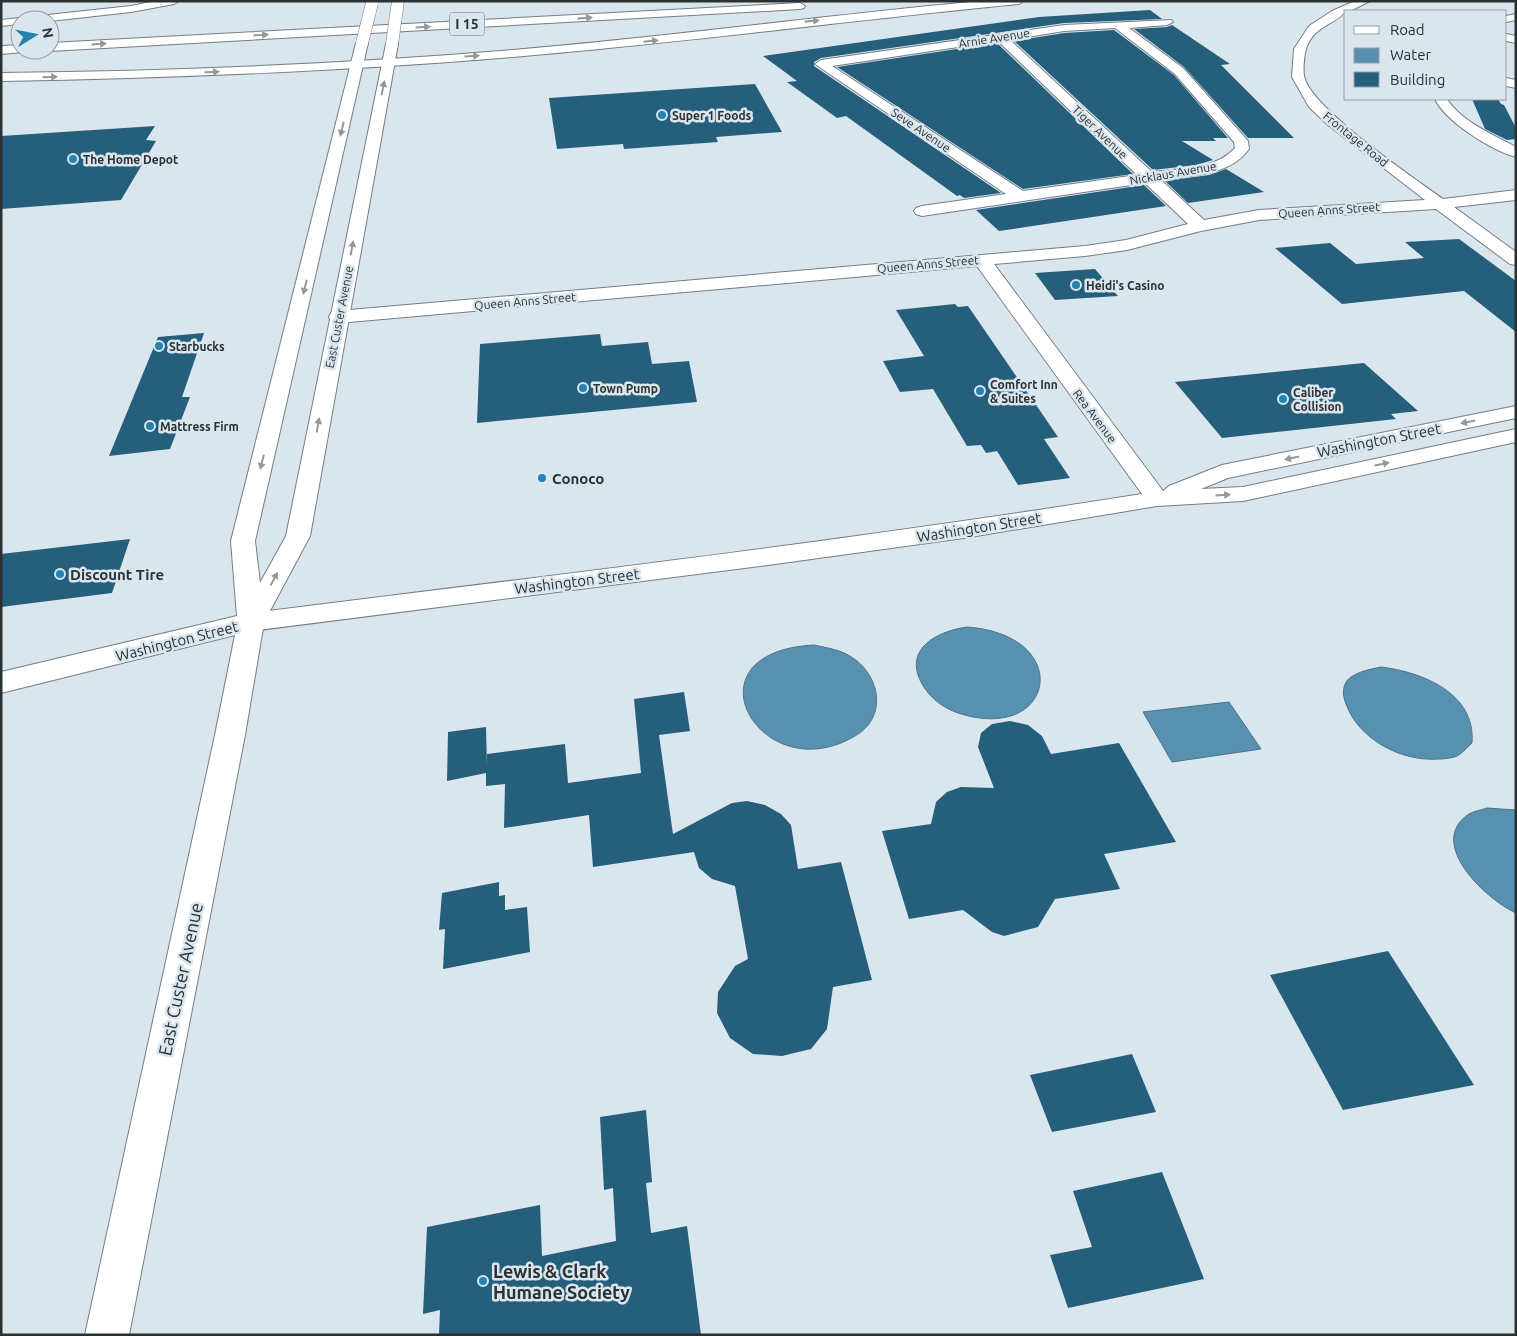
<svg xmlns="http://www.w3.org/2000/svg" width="1517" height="1336" font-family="Ubuntu,sans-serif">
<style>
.water{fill:#5891af;stroke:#4a748a}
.building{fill:#255f7b}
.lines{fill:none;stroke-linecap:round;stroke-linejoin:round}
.minor-casing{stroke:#737e85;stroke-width:2}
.major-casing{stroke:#737e85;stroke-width:2}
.highway-casing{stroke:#737e85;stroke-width:2}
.minor{fill:#fff;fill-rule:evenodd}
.major{fill:#fff;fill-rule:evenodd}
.highway{fill:#fff;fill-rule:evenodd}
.major-bridge-casing{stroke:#737e85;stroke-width:13;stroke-linecap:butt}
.major-bridge{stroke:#fff;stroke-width:12}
.oneway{fill:#959899}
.poi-dot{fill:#2284af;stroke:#dae6ee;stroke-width:2}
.labels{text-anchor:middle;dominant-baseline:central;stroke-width:5;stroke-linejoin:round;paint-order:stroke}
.far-street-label{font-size:12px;fill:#2b3033;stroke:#dae6ee}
.far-poi-label{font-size:12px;font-weight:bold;fill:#2b3033;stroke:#dae6ee;text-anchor:start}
.shield{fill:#dae6ee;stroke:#60676b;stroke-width:1}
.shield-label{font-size:14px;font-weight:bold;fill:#2b3033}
.street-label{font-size:15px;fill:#2b3033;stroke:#dae6ee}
.poi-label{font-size:15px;font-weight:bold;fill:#2b3033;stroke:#dae6ee;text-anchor:start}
.near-street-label{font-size:18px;fill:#2b3033;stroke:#dae6ee}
.near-poi-label{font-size:18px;font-weight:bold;fill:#2b3033;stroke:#dae6ee;text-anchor:start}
</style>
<rect width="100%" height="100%" fill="#dae6ee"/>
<g class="water">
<path d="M967,627c109,8 88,118 -9,86 -18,-6 -34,-20 -40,-38 -10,-31 26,-45 49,-48z"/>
<path d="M814,645c14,3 28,5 39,13 28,19 34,60 2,78 -94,56 -175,-84 -41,-91z"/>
<path d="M1381,667c41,5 95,26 91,76 -5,4 -9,10 -15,13 -4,2 -13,3 -18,3 -37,3 -80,-19 -93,-55 -4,-9 -4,-21 5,-27 9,-6 20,-8 30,-10z"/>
<path d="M1229,702l32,47 -89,13 -29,-50z"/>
<path d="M1487,808l29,2v103c-29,-13 -91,-70 -47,-99 5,-3 13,-4 18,-6z"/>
</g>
<g class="building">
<path d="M1150,10l12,9 -98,4 -243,35 -7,4v4l187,127 -37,5 -4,-3 -3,1 -111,-80 -9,2 -50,-36 10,-1 -34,-25 276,-39z"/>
<path d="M1172,25l58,39 -9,1 73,73h-46l-64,-71 -50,-38 33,-2z"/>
<path d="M1114,30l60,45 54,63h-15l3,3h-34l31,19 -17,5 -43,5 -139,-129 50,-8z"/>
<path d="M997,43l136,131 -110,15 -186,-122z"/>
<path d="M755,84l27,48 -66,5 2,5 -94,7 -1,-5 -66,5 -8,-51z"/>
<path d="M1472,99h26l3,5 3,1 12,23v11l-9,1 -22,-11z"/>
<path d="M155,126l-9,14 10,1 -35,59 -120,9v-73z"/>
<path d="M1226,169l38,23 -76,11 -23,-22 44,-6z"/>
<path d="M1144,185l22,21 -167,25 -23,-21z"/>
<path d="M1459,239l57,42v51l-52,-41 -122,13 -67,-56 55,-5 26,21 68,-6 -19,-16z"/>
<path d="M1095,269l23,27 -63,4 -20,-27z"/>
<path d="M955,304l3,3 10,-1 90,131 -14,2 26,39 -52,7 -21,-34 -11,2 -5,-8 -14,1 -34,-57 -33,3 -17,-31 41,-5 -28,-46z"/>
<path d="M204,333l-22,64h8l-20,52 -61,7 49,-119z"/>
<path d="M600,334l2,12 46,-4 4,22 37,-3 8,41 -220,21 3,-79z"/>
<path d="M1364,363l54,48 -27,3 5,5 -174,19 -47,-56z"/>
<path d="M130,539l-18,54 -111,14v-53z"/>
<path d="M684,692l6,39 -31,4 14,99 59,-31 15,-2 18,4 16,9 10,11 7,44 43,-7 31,118 -39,7 -6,42 -16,20 -29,7 -29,-2 -23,-16 -13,-25 1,-21 17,-26 13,-7 -13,-73 -23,-7 -13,-11 -5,-16 -101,15 -4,-52 -85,13 1,-44 -19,2v-13l-39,8 1,-49 38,-5 1,40v-13l78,-10 3,39 73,-10 -7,-74z"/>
<path d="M1010,721l18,4 14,11 9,18 68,-11 57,99 -72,12 16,35 -65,10 -17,28 -34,9 -12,-4 -29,-22 -54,9 -27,-88 49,-7 5,-22 11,-10 14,-5 33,1 -16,-41 3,-14 11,-9z"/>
<path d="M499,882v14l6,-1v15l22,-3 3,45 -87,17 2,-40 -6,1 3,-37z"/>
<path d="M1388,951l86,134 -131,25 -73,-135z"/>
<path d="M1132,1054l24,58 -104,20 -22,-57z"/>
<path d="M646,1110l6,72 -6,1 5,50 36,-7 14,109h-262l1,-25 -17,4 4,-87 113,-22 2,51 74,-15 -3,-53 -9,2 -4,-73z"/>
<path d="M1162,1172l42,107 -136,29 -18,-53 42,-8 -19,-56z"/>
</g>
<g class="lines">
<defs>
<g id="minor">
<path d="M1355,1h15l-20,10h-4c-11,14 -33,15 -40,38 -2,7 -3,20 -2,27 6,32 110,102 139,123l73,-9v10l-62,7 62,45v13l-6,-1 -74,-55 -177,11 -58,11 -74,19 -42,6 -91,8 169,227 6,-5 53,-21 294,-59v12l-288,60 -27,11 42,-2 273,-58v13l-273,59 -86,5 -193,32 -196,27 -517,66 -9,-2 -4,-7 4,-7 9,-2c297,-37 595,-72 891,-119l-165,-228 -639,57 -7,-2 -2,-4 2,-4 7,-2 747,-65 41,-6 62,-16 -43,-41 -223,33 -6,-2 -2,-3 2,-3 6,-2 84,-12 -191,-130 6,-4 243,-35 107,-5 2,2 -6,3 -38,3 54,40 65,73 1,8c-19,27 -59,27 -88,31l43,40 55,-10 166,-10 -97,-75 -19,-18 -17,-30 2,-28 15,-23 23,-15zM1115,28l60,46 59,68 1,6c-20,22 -56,21 -83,24l-142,-132 54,-9zM998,41l139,134 -114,16 -191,-125z"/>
<path d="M1516,14v6l-10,2v-6z"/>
<path d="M1506,34l10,2v7l-10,-2z"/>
<path d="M1506,78l10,2v8l-10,-2z"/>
<path d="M1435,99h12c15,23 45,35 69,48v10c-24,-6 -71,-36 -81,-58z"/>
</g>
<path id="major" d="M362,39l6,4 -113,498 5,42 26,-47 100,-492 6,-4 6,4 -88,492 -46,86 -19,113 -116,600h-44l130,-600 20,-100 -234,58v-21l236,-56 -6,-75 125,-498z"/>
<g id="highway">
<path d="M155,1h24l-5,3 -43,8 -81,9 -30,-1v4l-19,2v-6l130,-14z"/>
<path d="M981,1h43l-5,3c-165,16 -330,38 -495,52 -174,15 -348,22 -523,25v-8c175,-2 349,-9 523,-24 152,-13 304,-34 457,-48z"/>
<path d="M800,3l5,3 -1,2 -4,1 -750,42 -2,-1h2v-7z"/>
<path d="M20,45v5h5l-1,2 -23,2v-8z"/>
</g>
</defs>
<use href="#minor" class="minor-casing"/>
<use href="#major" class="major-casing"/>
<use href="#highway" class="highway-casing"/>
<use href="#minor" class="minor"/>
<use href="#major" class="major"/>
<use href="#highway" class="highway"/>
<defs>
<g id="major-bridge">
<path d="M362,43l10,-40"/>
<path d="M392,44l6,-43"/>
</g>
</defs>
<use href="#major-bridge" class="major-bridge-casing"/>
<use href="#major-bridge" class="major-bridge"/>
</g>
<defs><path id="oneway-solid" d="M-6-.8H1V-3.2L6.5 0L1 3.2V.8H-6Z" transform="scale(1.25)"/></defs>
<g class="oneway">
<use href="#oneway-solid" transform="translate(585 18) rotate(-3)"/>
<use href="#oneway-solid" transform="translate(812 21) rotate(-6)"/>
<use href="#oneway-solid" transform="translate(423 27) rotate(-3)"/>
<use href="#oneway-solid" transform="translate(261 35) rotate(-3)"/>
<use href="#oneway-solid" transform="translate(651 41) rotate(-6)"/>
<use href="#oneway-solid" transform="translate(99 44) rotate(-3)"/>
<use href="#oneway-solid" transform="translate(472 56) rotate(-4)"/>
<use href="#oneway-solid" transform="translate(212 72) rotate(-2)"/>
<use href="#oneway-solid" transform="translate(50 77) rotate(-1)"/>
<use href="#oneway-solid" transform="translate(383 88) rotate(-79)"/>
<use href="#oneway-solid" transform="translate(342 129) rotate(103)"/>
<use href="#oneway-solid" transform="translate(352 248) rotate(-79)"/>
<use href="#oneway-solid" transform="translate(305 287) rotate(104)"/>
<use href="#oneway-solid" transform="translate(1468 422) rotate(169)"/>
<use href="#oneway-solid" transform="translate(318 425) rotate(-80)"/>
<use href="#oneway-solid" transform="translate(1292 458) rotate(168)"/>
<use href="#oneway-solid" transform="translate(262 462) rotate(104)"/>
<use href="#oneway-solid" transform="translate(1382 464) rotate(-12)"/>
<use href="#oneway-solid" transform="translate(1223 495) rotate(-3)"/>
<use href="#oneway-solid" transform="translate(274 579) rotate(-62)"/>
</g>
<g class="poi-dot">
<circle cx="662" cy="115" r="5"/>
<circle cx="73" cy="159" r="5"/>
<circle cx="1076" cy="285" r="5"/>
<circle cx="159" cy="346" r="5"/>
<circle cx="583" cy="388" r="5"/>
<circle cx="980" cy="391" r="5"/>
<circle cx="1283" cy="399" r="5"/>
<circle cx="150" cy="426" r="5"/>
<circle cx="542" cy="478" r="5"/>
<circle cx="60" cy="574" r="5"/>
<circle cx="483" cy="1281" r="5"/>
</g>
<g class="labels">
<g class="far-street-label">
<text transform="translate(994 38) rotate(-9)">Arnie Avenue</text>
<text transform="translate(921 130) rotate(34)">Seve Avenue</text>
<text transform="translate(1100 132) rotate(44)">Tiger Avenue</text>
<text transform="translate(1356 139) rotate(39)">Frontage Road</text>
<text transform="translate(1173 173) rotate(-10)">Nicklaus Avenue</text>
<text transform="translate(1329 210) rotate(-4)">Queen Anns Street</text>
<text transform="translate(928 264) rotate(-5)">Queen Anns Street</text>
<text transform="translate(525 301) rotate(-5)">Queen Anns Street</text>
<text transform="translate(339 317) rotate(-79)">East Custer Avenue</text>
<text transform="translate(1095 416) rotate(53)">Rea Avenue</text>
</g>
<g class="far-poi-label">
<text x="672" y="115">Super 1 Foods</text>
<text x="83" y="159">The Home Depot</text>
<text x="1086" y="285">Heidi's Casino</text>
<text x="169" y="346">Starbucks</text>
<text x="990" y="384">Comfort Inn<tspan x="990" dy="14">&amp; Suites</tspan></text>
<text x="593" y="388">Town Pump</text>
<text x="1293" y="392">Caliber<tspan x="1293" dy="14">Collision</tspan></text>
<text x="160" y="426">Mattress Firm</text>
</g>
<rect class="shield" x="449.5" y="12.5" width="35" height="23" rx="4"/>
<g class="shield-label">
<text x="467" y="24">I 15</text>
</g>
<g class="street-label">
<text transform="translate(1379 440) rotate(-11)">Washington Street</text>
<text transform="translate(979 527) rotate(-9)">Washington Street</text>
<text transform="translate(577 581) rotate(-7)">Washington Street</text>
<text transform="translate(177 641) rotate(-14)">Washington Street</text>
</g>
<g class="poi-label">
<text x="552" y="478">Conoco</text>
<text x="70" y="574">Discount Tire</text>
</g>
<g class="near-street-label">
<text transform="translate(180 979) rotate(-78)">East Custer Avenue</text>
</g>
<g class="near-poi-label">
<text x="493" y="1271">Lewis &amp; Clark<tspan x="493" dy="21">Humane Society</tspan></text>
</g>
</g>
<rect width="1517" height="1336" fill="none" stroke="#2b3033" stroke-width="5"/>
<rect x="1344" y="10" width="162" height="90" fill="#dae6ee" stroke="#949da3"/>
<rect x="1354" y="26" width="25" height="8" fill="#ffffff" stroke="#949da3"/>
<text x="1390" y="35" font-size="15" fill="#2b3033">Road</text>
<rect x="1354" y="48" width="25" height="15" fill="#5891af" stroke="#949da3"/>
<text x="1390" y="60" font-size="15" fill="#2b3033">Water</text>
<rect x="1354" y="72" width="25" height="15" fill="#255f7b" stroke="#949da3"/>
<text x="1390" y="85" font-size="15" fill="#2b3033">Building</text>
<g transform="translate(35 35) rotate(80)"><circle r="24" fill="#dae6ee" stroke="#949da3"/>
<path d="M0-4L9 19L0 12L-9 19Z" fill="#2284af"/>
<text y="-8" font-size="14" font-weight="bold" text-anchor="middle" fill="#2b3033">N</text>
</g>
</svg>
